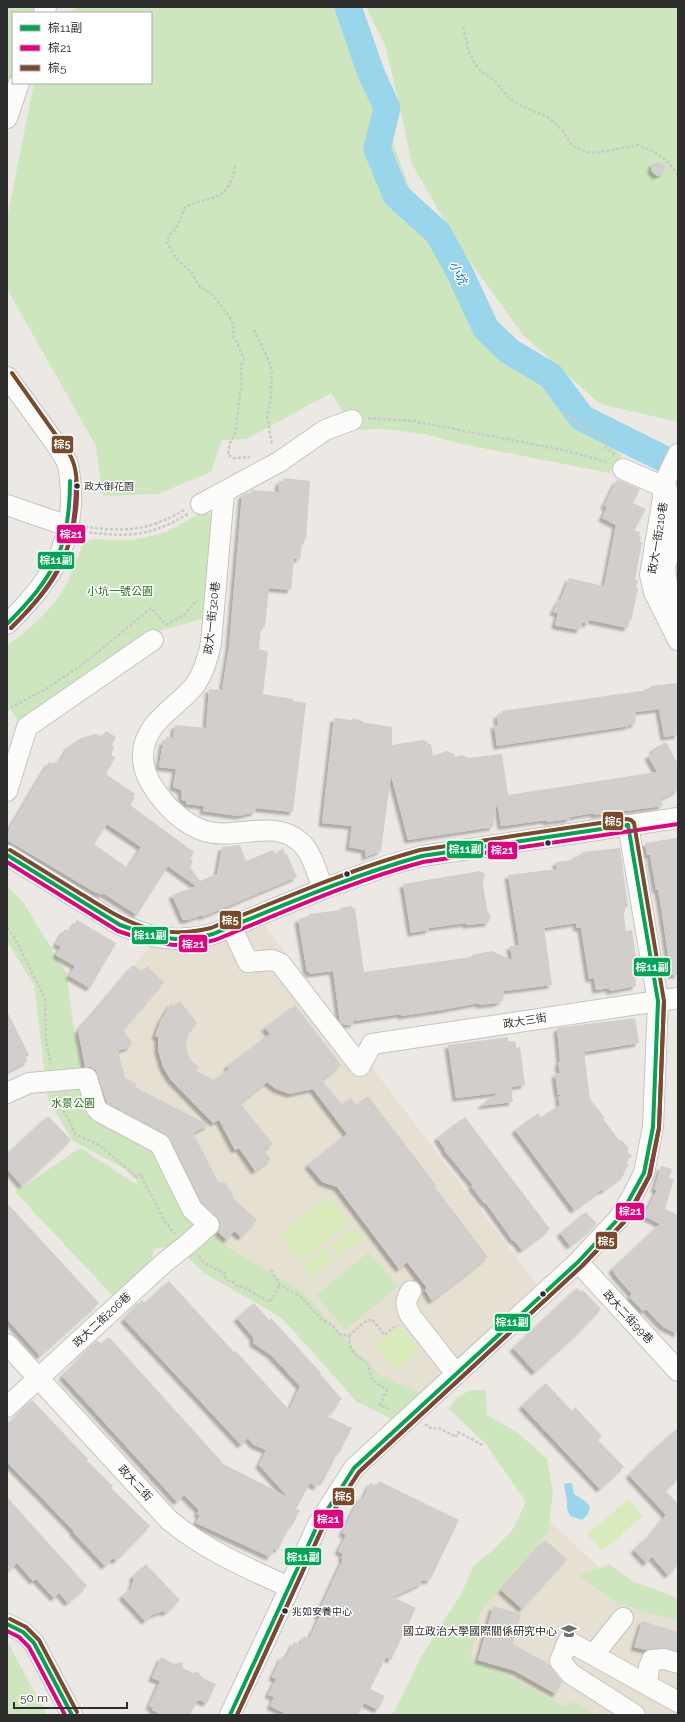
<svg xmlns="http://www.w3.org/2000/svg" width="685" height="1722" font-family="Raleway,'Noto Sans TC',sans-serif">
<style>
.education{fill:#e6e0d3}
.green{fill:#cee6be}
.pitch{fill:#d9eabb}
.water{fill:#99d6ec}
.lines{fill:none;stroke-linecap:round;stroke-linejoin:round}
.river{stroke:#99d6ec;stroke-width:27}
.building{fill:#d1cecb;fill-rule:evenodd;filter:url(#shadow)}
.minor-casing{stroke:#c5c4c5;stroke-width:22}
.path{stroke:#c9c9c8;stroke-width:2.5;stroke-dasharray:3 2;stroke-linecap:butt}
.minor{stroke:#fcfcfb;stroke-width:20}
.bus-1-casing{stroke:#fff;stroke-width:7}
.bus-2-casing{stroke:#fff;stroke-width:7}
.bus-3-casing{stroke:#fff;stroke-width:7}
.bus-1{stroke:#00a651;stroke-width:4}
.bus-2{stroke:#e5007d;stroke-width:4}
.bus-3{stroke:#7a4b2a;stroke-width:4}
.bus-dot{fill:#2e2e2e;stroke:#fff;stroke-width:1.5}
.labels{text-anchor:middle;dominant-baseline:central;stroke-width:3;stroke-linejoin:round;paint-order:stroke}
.bus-label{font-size:10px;fill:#2e2e2e;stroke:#fff;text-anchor:start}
.street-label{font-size:11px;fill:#2e2e2e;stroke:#fff}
.park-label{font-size:11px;fill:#2c6e1b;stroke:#fff}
.poi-label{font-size:11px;fill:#2e2e2e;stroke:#fff;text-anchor:end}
.water-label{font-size:12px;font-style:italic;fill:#0d6fa3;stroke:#fff}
.line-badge{stroke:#fff;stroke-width:1.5}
.badge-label{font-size:11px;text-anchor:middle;font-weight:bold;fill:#fff}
</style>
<defs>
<filter id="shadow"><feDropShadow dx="-3.5" dy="3.5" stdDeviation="1" flood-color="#0004"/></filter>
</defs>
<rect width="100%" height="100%" fill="#ece8e4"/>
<g class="education">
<path d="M264,925l274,361 -117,108 -43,-20 -75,-82 -77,-46 -34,-33 -93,-99 -16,-41 -8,-45 10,-8 66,-74 29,2 25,-2 23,-7z"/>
<path d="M542,1514l79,74 57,20v107h-116l-120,-60z"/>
</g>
<g class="green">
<path d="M7,7h31l-2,6h-23v70l-6,15z"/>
<path d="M77,7h261l21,42 65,179 65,114 133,113 -13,18 -152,-30 -33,-9 -41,-5 -29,1 -23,-37 -85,46 -24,1 -11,32 -53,22 -55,2 -7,-50 -89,-157v-71l27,-135h117v-70h-84z"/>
<path d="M366,7h312v415l-78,-18 -77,-69 -64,-89 -47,-82 -12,-57 -15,-62z"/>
<path d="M201,513l9,1 2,8 -10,97 -53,15 -130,89 -12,-20v-57c23,-18 48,-38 61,-65 6,-12 9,-25 16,-37l5,-4 7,-1 12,1h24l20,-4 16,-5z"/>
<path d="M7,885l16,17 44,72 6,50 10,49 11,36 51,32 19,19 28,53 34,33 77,46 75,82 43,20 -27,26 -37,-18 -75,-84 -78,-45 -30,-28 -20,4 -4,17 -35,32 -100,-106 65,-44 59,38 -3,-6 -11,-11 -52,-28 -25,-41 -14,-115 -27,-44z"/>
<path d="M369,1252l29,35 -53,43 -29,-35z"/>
<path d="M471,1390h15l1,25 31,18 29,26 6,34 -5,39 -68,80 -10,46 52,25 43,24 8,-6 23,14h-205l4,-5 26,-53 40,-63 13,-29 17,-13 22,-23 13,-27 -41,-59 -36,-34 8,-12z"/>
<path d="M609,1564l23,17 46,17v23l-61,-18 -39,-28 21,-6z"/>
<path d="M7,1641l39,72 2,2h-41z"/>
</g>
<g class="pitch">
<path d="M329,1196l21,27 -50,38 -21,-27z"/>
<path d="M355,1228l8,11 -24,17 -8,-11z"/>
<path d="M325,1248l9,11 -24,19 -8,-11z"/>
<path d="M400,1326l19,25 -24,19 -20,-25z"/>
<path d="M629,1499l14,17 -41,35 -15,-17z"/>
</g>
<path class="water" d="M567,1483h5l2,11 11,7 5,6 -2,7 -6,6 -12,-4 -3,-7v-9l-3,-16z"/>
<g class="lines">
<path class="river" d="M348,7l23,66 16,35 -10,41 19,46 42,38 21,38 27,58 23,22 42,25 31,42 96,48"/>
</g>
<g class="building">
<path d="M659,162l6,4 -2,7 -6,3 -6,-5 1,-7z"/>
<path d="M284,478l26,3 -4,59h-2v5l-2,-1 -2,15 -6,-1 -3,32 -22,-2 -4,39h-4l-2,22 9,2 -5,43 30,5v2l13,2 -13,109 -37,-4 -1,4 -16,4 -36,-5 1,-5 -18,-2v-3l-4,-1 -1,-10 -8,-3 3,-18 -17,-2 4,-26h3v-4l7,1 2,-13 31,3 3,-39 13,1 7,-43 13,-152 4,-2 5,1v-4l27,2 1,-11h4z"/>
<path d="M619,480l21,9 -7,14 13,6 -12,22 6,1 -1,4 2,1 -1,5h2l-7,38h3l-2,8 2,1 -7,32 -2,-1 -1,8 -39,-8 -1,4 -6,-2 -2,8 -23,-4 -2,-1 3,-12 -5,-1 6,-12 1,1 9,-23 35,8 12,-61 -14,-7 5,-11 -3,-1 12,-25z"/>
<path d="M678,683v52l-14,2 -5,-28 -23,3 -1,12 -7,1 1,1 -132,20 -3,-21h4l-1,-10 5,-1 -1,-3 146,-21 3,-2v-2z"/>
<path d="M334,718l18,2 1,-2 9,3v1l30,5v18l31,-5 5,2v2h3l2,12 13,-5 8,3 1,3 7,-2 6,3 34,-4 6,41 149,-23 -9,-16 6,-4 -1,-3 13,-7 12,22v26l-17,9 2,7 -69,9v-2l-24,4v2l-24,3v-2l-42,6h-3l-4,-25 -4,26 -85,13 -17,-65 -10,76 -16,6v-7l-16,-3 3,-21 -30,-3z"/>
<path d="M106,731l10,6 -4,8 2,2 -1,1 1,1 -3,5 4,4 -9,16 29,20 -2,3 2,1 -5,7 64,47 -4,7 3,1 -3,7 10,14 17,-7 5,-27 18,-2 6,16 27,-11 2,4 8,-6 2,6h2l10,23 -95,40v-2l-14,5h-5l-11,-25 24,-9 -28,-20 -31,49 -34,-22 -1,2 -9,-4 -86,-51v-5l3,-6h-1l40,-67 6,3 3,-6 3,1 8,-14 12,-8 15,-4 6,3zM107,824l34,23 -13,21 -34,-24z"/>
<path d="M677,838l1,137h-7l-10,-68 -3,-17h-2l-6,-35h-3l-2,-12z"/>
<path d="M620,848l8,59 -5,1 3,23 6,-1 6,43h-3l1,13 -26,5 -1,-3 -13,2 -2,-12 -5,1 -8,-51h-4l-1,-5 -32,5 8,57 -48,6 -1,9 -5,3 -19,2v-2l-37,7 -41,6v-2l-47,7v3l-10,1 -4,-3 -7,-51 -24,3v-3l-2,1 -9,-53 11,-2v-3l32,-4 -1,-2 12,-2 1,3 2,-1 9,64 108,-15 -1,-2 21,-4 20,9 -2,-14 9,-1 -11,-70 49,-6 -1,-7 17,-2v-3l10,-1 -1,-4z"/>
<path d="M480,871l5,3 -2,9 4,27 4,7 -3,6 -22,2v-2l-37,5v2l-18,3 -8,-49z"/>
<path d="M77,920l39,23 -26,45 -21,-12 6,-10 -19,-11 5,-8 -5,-3 9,-15 5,2z"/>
<path d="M133,965l9,7 5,-6 17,16 -41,48 9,12 -2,5 -12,4 7,27 12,6 -2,3 74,38 -16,8 25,49 8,1 3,7 3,2 1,6 24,22 -16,17 -7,-6 -7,9 -9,-8 2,-4v-6l-19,-20 -31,-63 -5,-5 -58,-31 -11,-33 -5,-3h-6l-7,-36z"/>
<path d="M180,1001l17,22 -7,8 -3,7 -1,8 2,9 5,7 6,5 -2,4 17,9 15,-11 -2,-3 43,-32 -5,-6 1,-1 29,-22 46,60 -19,15 20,25 9,-7 5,7 12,-9 68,89 -2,1 54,71 -56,44 -7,-11 2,-2 -20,-26 -8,7 -62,-82 -15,-5 -14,-17 39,-31 -34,-45 -23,5 -14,-5 -9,-7 -27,21 33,41 -9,6 7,9 -16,12 -16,-23 -4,2 -16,-30 -6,3 -43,-44 -7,-12 -5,-17v-13h-3l5,-15 11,-19 3,3z"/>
<path d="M7,1011l22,44 -3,2 2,4 -21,11z"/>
<path d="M635,1018l4,25 -55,9 6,47 15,19 -2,1 17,22 2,-1 7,9 -2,2 5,5 -7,5 4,5 -6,5 2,3 -22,17 -2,-1 -27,20 -59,-80 23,-17 3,4 19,-12 -2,-8 4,-2h-4l-3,-21 5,-1 -2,-10 2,-1 -1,-13 -2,-21z"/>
<path d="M508,1037v4l8,1v6l4,-1 5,38 -14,2 2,15 -33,4 18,-13 -42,5 -8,-53z"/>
<path d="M48,1116l23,24 -49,46 -15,-17v-15z"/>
<path d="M465,1117l85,112 -28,21 -8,-10 -1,1 -27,-38 -1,1 -3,-4 -11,-14 2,-1 -29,-35 1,-1 -8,-11z"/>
<path d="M661,1166l11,3 -3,9 5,1 -9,30 13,6v119l-15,-7 -17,-18 -3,2 -14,-14 3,-3 -16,-18 -4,-7 48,-45 -16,-8 13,-26 -3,-1z"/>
<path d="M7,1203l92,100 -59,53 -33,-37z"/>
<path d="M586,1212l11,12 -27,22 -10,-13z"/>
<path d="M169,1281l65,71 2,-1 53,59 11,-24 -29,-31 -18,-12v-6l-16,-19 17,-15 15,17 2,-2 50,55 -1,1 22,25 -6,5 2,2 -11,10 25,12 -13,25 -1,-1 -15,30 -3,-2 -3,7 -7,-4 -14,26 4,1 -8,16 -2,-1 -12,25 -4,-2 -4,9 -74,-34 4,-8 -3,-1 2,-4 -15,-15 -7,7 -115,-126 35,-36 4,4 8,-7 113,125 -1,1 67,34 -29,-32 7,-15 -12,-5 -6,-7 -7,7 -117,-126 18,-19 3,3z"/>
<path d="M577,1288l4,4 2,-2 18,19 -21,22 -45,41 -22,-24z"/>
<path d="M546,1383l26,28 3,-4 27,29 -4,4 26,27 -24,22 -78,-83z"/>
<path d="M32,1400l56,59 -1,2 26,25 -2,2 39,38 -34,35 -3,-3 -8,8 -32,-34 1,-1 -67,-69v-37z"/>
<path d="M678,1428v51l-13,11 13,14v61l-10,10 -16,-18 -6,6 -12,-13 12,-12 1,1 19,-24 -37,-40 23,-24z"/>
<path d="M379,1481l80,39 -29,60 -8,1 -1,3 -28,13 23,11 -25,52 -5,-3 -16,32 15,7 -7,14 -14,-7 -6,12h-70l-18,-9 4,-9 -6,-2 8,-16 -4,-2 10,-21 4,2 8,-16 6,3 4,-9 5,3 11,-23 -3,-1 26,-56 -2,-1 2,-4 -5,-3 8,-16 -4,-2 18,-36 3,2 7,-16 6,3z"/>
<path d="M7,1497l80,89 -19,17 -9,-10 -5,5 -18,-19 -3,2 -16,-18 -10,9z"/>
<path d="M545,1540l22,19 -45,50 -21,-19z"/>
<path d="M146,1564l34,36 -14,13 -3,-2 -11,4 -7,6 -23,-25 9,-8 3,-9 -2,-2z"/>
<path d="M493,1606l28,8 -8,30 36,20 13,18 -6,12 -41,-23 -37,-11z"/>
<path d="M642,1621l36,11v19l-15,-3 -17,2 -12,-3z"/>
<path d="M161,1657l13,7 8,-2 1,6 10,5 5,-1 5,6 13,6 -9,19 -9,-3 -8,15h-28l-10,-5 1,-2 -4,-2 11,-25 -8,-3z"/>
</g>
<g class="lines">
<defs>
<g id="minor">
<path d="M44,13l2,-6"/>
<path d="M7,118l12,-35"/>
<path d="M7,377c13,17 25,34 38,52 7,10 16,21 22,33 3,8 3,20 4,30 2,56 -25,95 -64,132"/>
<path d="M678,454l-12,25 -16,96 4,17 24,48"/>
<path d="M623,469l43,19 6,11"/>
<path d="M224,492l-13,151c-3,15 -7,29 -16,42 -18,23 -52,37 -52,71 0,11 4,22 10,31 12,19 32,39 55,45 30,7 65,-13 91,9 13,10 18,33 24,48"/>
<path d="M201,504l78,-42 46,-32 27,-10"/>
<path d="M7,505l61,21"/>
<path d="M673,610l-4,-8 -4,-35 10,-36 3,-19"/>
<path d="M7,791l20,-64 126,-87"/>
<path d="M7,855l113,70 32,11 23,3 26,-2 12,-3 110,-45 66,-24 33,-9 256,-38"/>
<path d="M232,928l16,34 24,-2 8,3 80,103 12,-22 306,-46"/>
<path d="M7,1093l22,-10 58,-5 9,30 4,4 60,32 32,65 17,16 -20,18 -23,18 -159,146"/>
<path d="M578,1262l100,109"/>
<path d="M411,1291c-6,9 -6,14 -1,24l46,59"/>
<path d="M7,1344l162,176c36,30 78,48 120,67"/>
<path d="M7,1624l16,8 11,11 38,72"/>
<path d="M594,1654l29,-36"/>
<path d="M647,1684l2,-17 3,-7 12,-1 14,4"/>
<path d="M230,1715l54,-115 33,-74 37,-58 224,-206 41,-44 13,-21 12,-24 9,-46 5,-126 -30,-176"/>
<path d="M635,1715l-64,-41 -11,-13 8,-20 110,61"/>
</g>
</defs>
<use href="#minor" class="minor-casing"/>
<g class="path">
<path d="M463,27l6,25 6,12 7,8 14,10 12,15 10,7 31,14 14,13 9,15 15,6 10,1 41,-8 16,7 13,9 11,14"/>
<path d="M235,166c-7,38 -22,28 -50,41l-9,22 -7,6 -2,8 9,15 17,16 5,11 13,8 19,24 4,12 -1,8 4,6 7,16 -3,7v22l-6,45 -5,10 -2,12 6,3 16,-1"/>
<path d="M254,330l13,27 5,14 -1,26 -4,19 5,29"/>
<path d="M564,413l21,15 16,8 4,5 1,7 9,7"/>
<path d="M368,418l45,3 150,29 45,12"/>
<path d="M85,527c43,5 63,4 101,-18"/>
<path d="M84,532c44,5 65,5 104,-18"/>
<path d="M166,625l18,-10 13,-15"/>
<path d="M7,707l1,2 38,-20 40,-27 65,-54 15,17"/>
<path d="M7,928l7,9 31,61 1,43 5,24"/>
<path d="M58,1097v6l13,20 4,11 24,11 38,32 4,-3 8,18 2,2 13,26 11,14"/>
<path d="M199,1256l4,6 23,12 -1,3 3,4 5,1 3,4 7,1 27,15 10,-17"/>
<path d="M271,1270l9,15 21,12 20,22 12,7 6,8 10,2c1,15 5,20 18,26l5,18 15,10 -7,15 11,5"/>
<path d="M349,1336l14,-13 9,-4 12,16 13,-10"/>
<path d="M425,1424l7,5 7,-1 17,9 2,-5 26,14"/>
</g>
<use href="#minor" class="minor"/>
<defs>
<g id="bus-1">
<path d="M7,624c47,-47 63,-75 63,-143"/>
<path d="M7,855l113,70 32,11 23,3 26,-2 12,-3c69,-28 137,-58 209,-78l206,-31"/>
<path d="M7,1624l16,8 11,11 38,72"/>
<path d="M230,1715l87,-189 37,-58 224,-206 41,-44 25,-45 9,-46 5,-126 -30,-176"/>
</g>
<g id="bus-2">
<path d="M11,628c49,-48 65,-77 65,-147"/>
<path d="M7,862l111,69 33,11 23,3 28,-2 13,-3c69,-28 137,-59 208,-78l255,-38"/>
<path d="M7,1631l12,6 10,10 36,68"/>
<path d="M237,1715l85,-186 37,-57 223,-206 42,-44 13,-22 13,-25 9,-47 5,-127"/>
</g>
<g id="bus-3">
<path d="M11,628c39,-38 64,-75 66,-131 0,-14 0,-30 -7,-42l-58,-82"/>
<path d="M10,850c23,14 45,28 68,42 45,28 77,50 133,36 69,-28 137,-58 209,-78l207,-31 4,1 3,3 30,178 -5,127 -10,48 -25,46 -42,44 -223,206 -37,57 -85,186"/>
<path d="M10,1619l16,8 13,13 38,72"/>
</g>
</defs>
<use href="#bus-1" class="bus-1-casing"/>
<use href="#bus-2" class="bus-2-casing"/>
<use href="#bus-3" class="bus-3-casing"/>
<use href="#bus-1" class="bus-1"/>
<use href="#bus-2" class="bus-2"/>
<use href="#bus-3" class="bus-3"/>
</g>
<defs>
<symbol id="university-bare" viewBox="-9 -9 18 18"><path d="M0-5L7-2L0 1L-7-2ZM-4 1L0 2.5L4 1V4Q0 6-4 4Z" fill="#706f6e" stroke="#fff" stroke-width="2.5" paint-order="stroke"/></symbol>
</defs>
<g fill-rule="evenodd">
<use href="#university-bare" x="558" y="1620" width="22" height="22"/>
</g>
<g class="bus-dot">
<circle cx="77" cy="486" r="3.5"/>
<circle cx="548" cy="843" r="3.5"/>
<circle cx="347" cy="874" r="3.5"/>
<circle cx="543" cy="1294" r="3.5"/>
<circle cx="285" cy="1611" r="3.5"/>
</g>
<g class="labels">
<g class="bus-label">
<text x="84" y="486">政大御花園</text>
<text x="292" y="1611">兆如安養中心</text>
</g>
<g class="street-label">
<text transform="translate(658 538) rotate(-81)">政大一街210巷</text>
<text transform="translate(212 618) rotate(-84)">政大一街320巷</text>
<text transform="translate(525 1021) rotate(-9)">政大三街</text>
<text transform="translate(628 1317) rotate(47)">政大二街99巷</text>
<text transform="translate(102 1320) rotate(-43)">政大二街206巷</text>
<text transform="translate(135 1483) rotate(47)">政大二街</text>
</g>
<g class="park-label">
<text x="120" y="591">小坑一號公園</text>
<text x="73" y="1103">水景公園</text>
</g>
<g class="poi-label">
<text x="557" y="1631">國立政治大學國際關係研究中心</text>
</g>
<g class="water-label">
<text transform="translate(458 273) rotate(63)">小坑</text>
</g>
</g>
<g class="line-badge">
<rect x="51" y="435" width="23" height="19" rx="4" fill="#7a4b2a"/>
<rect x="56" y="524" width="30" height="20" rx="4" fill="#e5007d"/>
<rect x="37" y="551" width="38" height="19" rx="4" fill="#00a651"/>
<rect x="602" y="811" width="22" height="20" rx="4" fill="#7a4b2a"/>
<rect x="446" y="840" width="38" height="19" rx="4" fill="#00a651"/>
<rect x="487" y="841" width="31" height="19" rx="4" fill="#e5007d"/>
<rect x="219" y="910" width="23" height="20" rx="4" fill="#7a4b2a"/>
<rect x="131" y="926" width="38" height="19" rx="4" fill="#00a651"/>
<rect x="178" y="934" width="30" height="19" rx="4" fill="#e5007d"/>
<rect x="633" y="957" width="38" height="20" rx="4" fill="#00a651"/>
<rect x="615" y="1202" width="30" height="19" rx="4" fill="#e5007d"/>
<rect x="595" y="1231" width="23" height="19" rx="4" fill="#7a4b2a"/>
<rect x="494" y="1313" width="37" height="19" rx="4" fill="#00a651"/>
<rect x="332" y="1487" width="23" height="19" rx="4" fill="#7a4b2a"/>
<rect x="313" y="1509" width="31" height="20" rx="4" fill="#e5007d"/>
<rect x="284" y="1547" width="38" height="19" rx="4" fill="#00a651"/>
</g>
<g class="badge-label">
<text x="62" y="448">棕5</text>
<text x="71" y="538">棕21</text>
<text x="56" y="564">棕11副</text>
<text x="613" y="825">棕5</text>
<text x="465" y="853">棕11副</text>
<text x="502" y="854">棕21</text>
<text x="230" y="924">棕5</text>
<text x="150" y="939">棕11副</text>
<text x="193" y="948">棕21</text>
<text x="652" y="971">棕11副</text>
<text x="630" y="1215">棕21</text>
<text x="606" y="1245">棕5</text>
<text x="512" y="1326">棕11副</text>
<text x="343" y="1500">棕5</text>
<text x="328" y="1523">棕21</text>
<text x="303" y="1561">棕11副</text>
</g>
<rect width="685" height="1722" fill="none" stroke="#2e2e2e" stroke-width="16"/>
<rect x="12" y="12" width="140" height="72" fill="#ffffff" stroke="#ababab"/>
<rect x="20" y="25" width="20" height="6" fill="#00a651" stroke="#ababab"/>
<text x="48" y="32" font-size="12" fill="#2e2e2e">棕11副</text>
<rect x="20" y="45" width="20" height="6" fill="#e5007d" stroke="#ababab"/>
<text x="48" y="52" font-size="12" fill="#2e2e2e">棕21</text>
<rect x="20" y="65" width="20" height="6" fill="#7a4b2a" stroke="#ababab"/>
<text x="48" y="72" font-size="12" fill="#2e2e2e">棕5</text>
<path d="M14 1702v6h113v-6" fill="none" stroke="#2e2e2e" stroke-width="2"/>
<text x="20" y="1702" font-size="12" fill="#2e2e2e" stroke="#ffffff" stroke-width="3" paint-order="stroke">50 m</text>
</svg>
